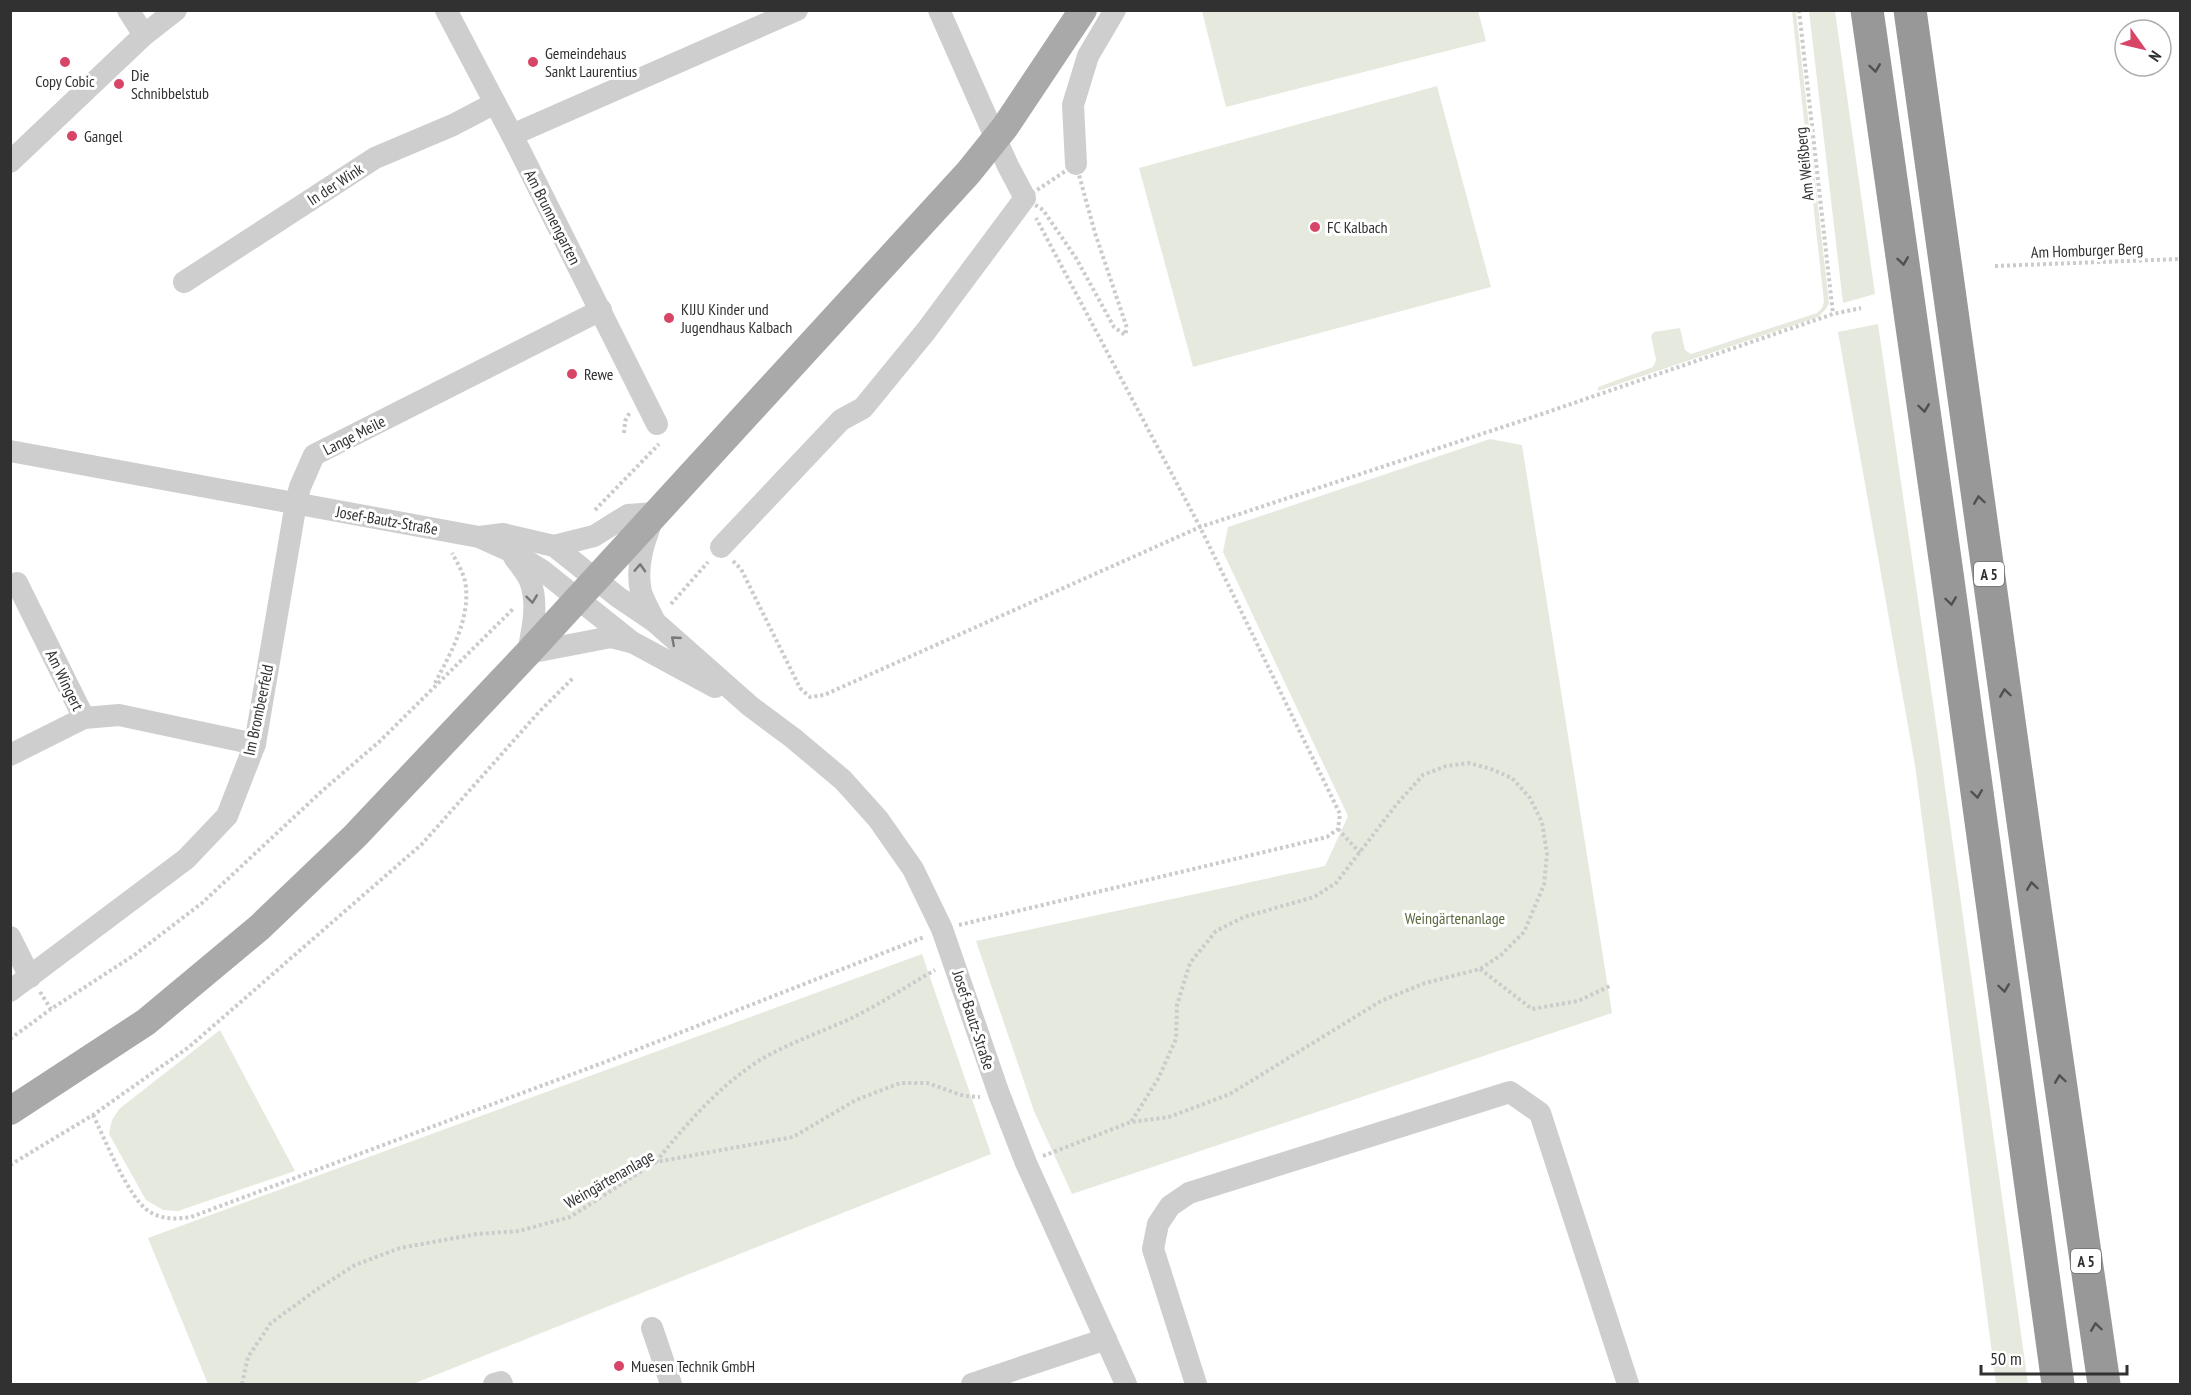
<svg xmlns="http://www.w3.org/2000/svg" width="2191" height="1395" font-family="'PT Sans Narrow',sans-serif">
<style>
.green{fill:#e6eade}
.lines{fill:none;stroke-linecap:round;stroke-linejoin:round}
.path{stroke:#cbcbcb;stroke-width:4;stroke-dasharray:3 3;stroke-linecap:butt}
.minor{stroke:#cecece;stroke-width:22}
.major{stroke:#a9a9a9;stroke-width:28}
.highway{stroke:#989898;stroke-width:33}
.oneway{stroke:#505050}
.oneway2{stroke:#787878}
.poi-dot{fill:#d74567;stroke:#fff;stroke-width:2}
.labels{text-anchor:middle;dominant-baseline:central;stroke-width:6;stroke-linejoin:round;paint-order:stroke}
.shield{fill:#fff;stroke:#6f6f6f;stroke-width:1.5}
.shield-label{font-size:15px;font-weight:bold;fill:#313131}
.poi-label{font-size:16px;fill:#313131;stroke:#fff;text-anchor:start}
.street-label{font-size:16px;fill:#313131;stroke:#fff}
.park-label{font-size:16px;fill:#5b6a42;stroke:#fff}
</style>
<rect width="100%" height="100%" fill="#fff"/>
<g class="green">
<path d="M1202,11h276l8,30 -260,66z"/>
<path d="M1792,11h4l33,292 -3,6 -8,8 -220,74v-4l55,-20 3,-7 -5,-24 3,-4 26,-4 5,22 6,4 126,-41 5,-5 2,-6z"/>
<path d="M1809,11h26l40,283 -32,9z"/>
<path d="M1437,86l54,201 -298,80 -54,-199z"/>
<path d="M1878,324l61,420 89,640h-32l-81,-619 -77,-433z"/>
<path d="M1490,439l32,6 90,568 -540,181 -38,-83 -58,-170 349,-75 23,-50 -125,-264 5,-25z"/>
<path d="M922,954l69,200 -578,230h-205l-60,-146z"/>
<path d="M220,1030l75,141 -117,40 -15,-1 -17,-10 -37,-66 3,-14 7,-11z"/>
</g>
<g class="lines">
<g class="path">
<path d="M1799,10l34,304"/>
<path d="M1076,164l19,69 32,95 -2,7 -11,-8 -38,-69 -33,-48 -18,-12z"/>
<path d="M1995,266l185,-7"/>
<path d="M624,433l1,-12 5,-9"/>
<path d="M595,510l64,-66"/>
<path d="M733,561l8,8 59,119 10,9 14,-2 376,-168 333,-110 300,-103 28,-6"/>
<path d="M671,604l37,-42"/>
<path d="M435,683c15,-29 34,-61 31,-95 -1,-13 -8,-24 -14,-35"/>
<path d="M1338,829l22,24"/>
<path d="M959,925l368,-88 11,-8 2,-15 -140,-287 -164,-309"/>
<path d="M1480,969l52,40 46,-8 32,-15"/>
<path d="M40,992l11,17"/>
<path d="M10,1039l41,-30 82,-53 69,-53 120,-112 58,-50 134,-133"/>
<path d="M93,1115c12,24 36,85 57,97 13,8 27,7 41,5l422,-158 311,-122"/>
<path d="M1043,1156l88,-34 38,-5 61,-23 151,-93 44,-18 55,-14 21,-14 23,-23 20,-47 3,-31 -5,-32 -12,-24 -18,-20 -21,-9 -22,-6 -23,3 -23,9 -27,30 -60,78 -22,14 -70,20 -28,14 -26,32 -13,42 -1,34 -18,40 -27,43"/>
<path d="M656,1162c30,-38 63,-76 104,-102 29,-17 61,-28 92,-42 28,-14 55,-32 83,-48"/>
<path d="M10,1165l83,-50 96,-68 233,-203 117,-132 35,-35"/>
<path d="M242,1384l6,-27 23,-34 45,-33 39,-25 45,-17 77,-14 42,-3 51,-14 86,-55 137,-25 63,-37 44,-17h27l37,13 16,1"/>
</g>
<g class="minor">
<path d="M128,10l16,25"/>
<path d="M446,10l66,125 145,289"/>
<path d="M512,135l285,-125"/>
<path d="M10,162l134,-127 32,-25"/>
<path d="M1076,164l-3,-59 15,-49 27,-46"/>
<path d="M184,282l191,-124 78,-33 42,-22"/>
<path d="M10,451l469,86 31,14 33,20 89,71 83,45"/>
<path d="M479,537l24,-3 51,12 64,51 37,25 95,84 43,32 50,42 35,39 35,50 29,60 57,165 27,69 100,221"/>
<path d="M554,546l40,-10 34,-21 27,-2c-10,26 -20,51 -14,79 3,10 10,21 14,30"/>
<path d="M721,547l120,-127 22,-12 63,-77 99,-133 -17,-32 -69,-156"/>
<path d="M514,557c5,7 13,16 16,24 9,23 2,49 -2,72l83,-16 20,5"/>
<path d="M17,583l67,135 35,-3 136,29"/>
<path d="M10,755l74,-37"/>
<path d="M10,937l20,40"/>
<path d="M10,991l176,-132 41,-43 28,-72 41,-241 4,-16 14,-32 287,-145"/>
<path d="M652,1328l19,56"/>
<path d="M494,1384l7,-2 1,2"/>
<path d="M972,1384l134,-45"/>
<path d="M1196,1384l-43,-135 5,-25 12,-18 19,-13 321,-101 30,21 88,271"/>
</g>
<path class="major" d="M10,1111l136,-89 114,-95 95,-91 173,-183 440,-480 37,-46 78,-117"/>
<g class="highway">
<path d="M1867,10l80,563 111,811"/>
<path d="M1910,10l126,905 68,469"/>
</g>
</g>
<defs><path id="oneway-chevron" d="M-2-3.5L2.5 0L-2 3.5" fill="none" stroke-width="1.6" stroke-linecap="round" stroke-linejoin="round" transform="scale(1.5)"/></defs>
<g class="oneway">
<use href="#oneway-chevron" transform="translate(1875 68) rotate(82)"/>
<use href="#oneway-chevron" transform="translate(1903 261) rotate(82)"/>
<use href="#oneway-chevron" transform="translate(1924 408) rotate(82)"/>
<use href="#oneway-chevron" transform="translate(1979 500) rotate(-98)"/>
<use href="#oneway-chevron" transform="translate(1951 601) rotate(82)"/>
<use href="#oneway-chevron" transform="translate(2005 693) rotate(-98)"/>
<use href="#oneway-chevron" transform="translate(1977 794) rotate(82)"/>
<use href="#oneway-chevron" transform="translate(2032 886) rotate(-98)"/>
<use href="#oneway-chevron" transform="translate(2004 988) rotate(82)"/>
<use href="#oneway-chevron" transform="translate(2060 1079) rotate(-98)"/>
<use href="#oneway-chevron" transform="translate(2096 1327) rotate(-98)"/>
</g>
<g class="oneway2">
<use href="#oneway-chevron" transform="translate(640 568) rotate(-87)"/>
<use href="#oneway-chevron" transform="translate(532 599) rotate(83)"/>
<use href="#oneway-chevron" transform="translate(675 640) rotate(-139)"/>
</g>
<g class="poi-dot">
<circle cx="65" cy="62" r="6"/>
<circle cx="533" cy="62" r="6"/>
<circle cx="119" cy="84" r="6"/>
<circle cx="72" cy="136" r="6"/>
<circle cx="1315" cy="227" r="6"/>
<circle cx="669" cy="318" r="6"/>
<circle cx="572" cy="374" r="6"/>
<circle cx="619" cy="1366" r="6"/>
</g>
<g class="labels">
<g class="shield">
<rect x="1974" y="562" width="30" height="24" rx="4.5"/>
<rect x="2071" y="1249" width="30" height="24" rx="4.5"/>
</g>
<g class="shield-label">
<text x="1989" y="574">A 5</text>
<text x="2086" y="1261">A 5</text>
</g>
<g class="poi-label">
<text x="545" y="53">Gemeindehaus<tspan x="545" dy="18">Sankt Laurentius</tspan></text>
<text x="131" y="75">Die<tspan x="131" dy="18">Schnibbelstub</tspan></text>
<text x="65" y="81" text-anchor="middle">Copy Cobic</text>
<text x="84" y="136">Gangel</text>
<text x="1327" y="227">FC Kalbach</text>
<text x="681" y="309">KIJU Kinder und<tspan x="681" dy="18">Jugendhaus Kalbach</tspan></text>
<text x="584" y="374">Rewe</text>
<text x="631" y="1366">Muesen Technik GmbH</text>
</g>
<g class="street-label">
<text transform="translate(1804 164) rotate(-96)">Am Weißberg</text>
<text transform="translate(335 184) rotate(-33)">In der Wink</text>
<text transform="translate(553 217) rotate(63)">Am Brunnengarten</text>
<text transform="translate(2087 250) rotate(-2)">Am Homburger Berg</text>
<text transform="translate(354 435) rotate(-27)">Lange Meile</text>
<text transform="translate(387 520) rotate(10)">Josef-Bautz-Straße</text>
<text transform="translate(65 680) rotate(64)">Am Wingert</text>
<text transform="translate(258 710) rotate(-78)">Im Brombeerfeld</text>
<text transform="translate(974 1020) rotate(72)">Josef-Bautz-Straße</text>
<text transform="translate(609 1179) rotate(-30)">Weingärtenanlage</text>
</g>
<g class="park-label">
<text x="1455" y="918">Weingärtenanlage</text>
</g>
</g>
<rect width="2191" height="1395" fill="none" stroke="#313131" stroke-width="24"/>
<g transform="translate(2143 48) rotate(124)"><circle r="28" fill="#ffffff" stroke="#adadad" stroke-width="1.5"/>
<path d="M0-4.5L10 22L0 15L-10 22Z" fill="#d74567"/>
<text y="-9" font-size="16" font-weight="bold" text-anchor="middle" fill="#313131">N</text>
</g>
<path d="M1981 1365v9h146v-9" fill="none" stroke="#313131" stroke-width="3"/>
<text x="1990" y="1365" font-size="18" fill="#313131" stroke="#ffffff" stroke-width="4.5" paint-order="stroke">50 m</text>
</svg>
